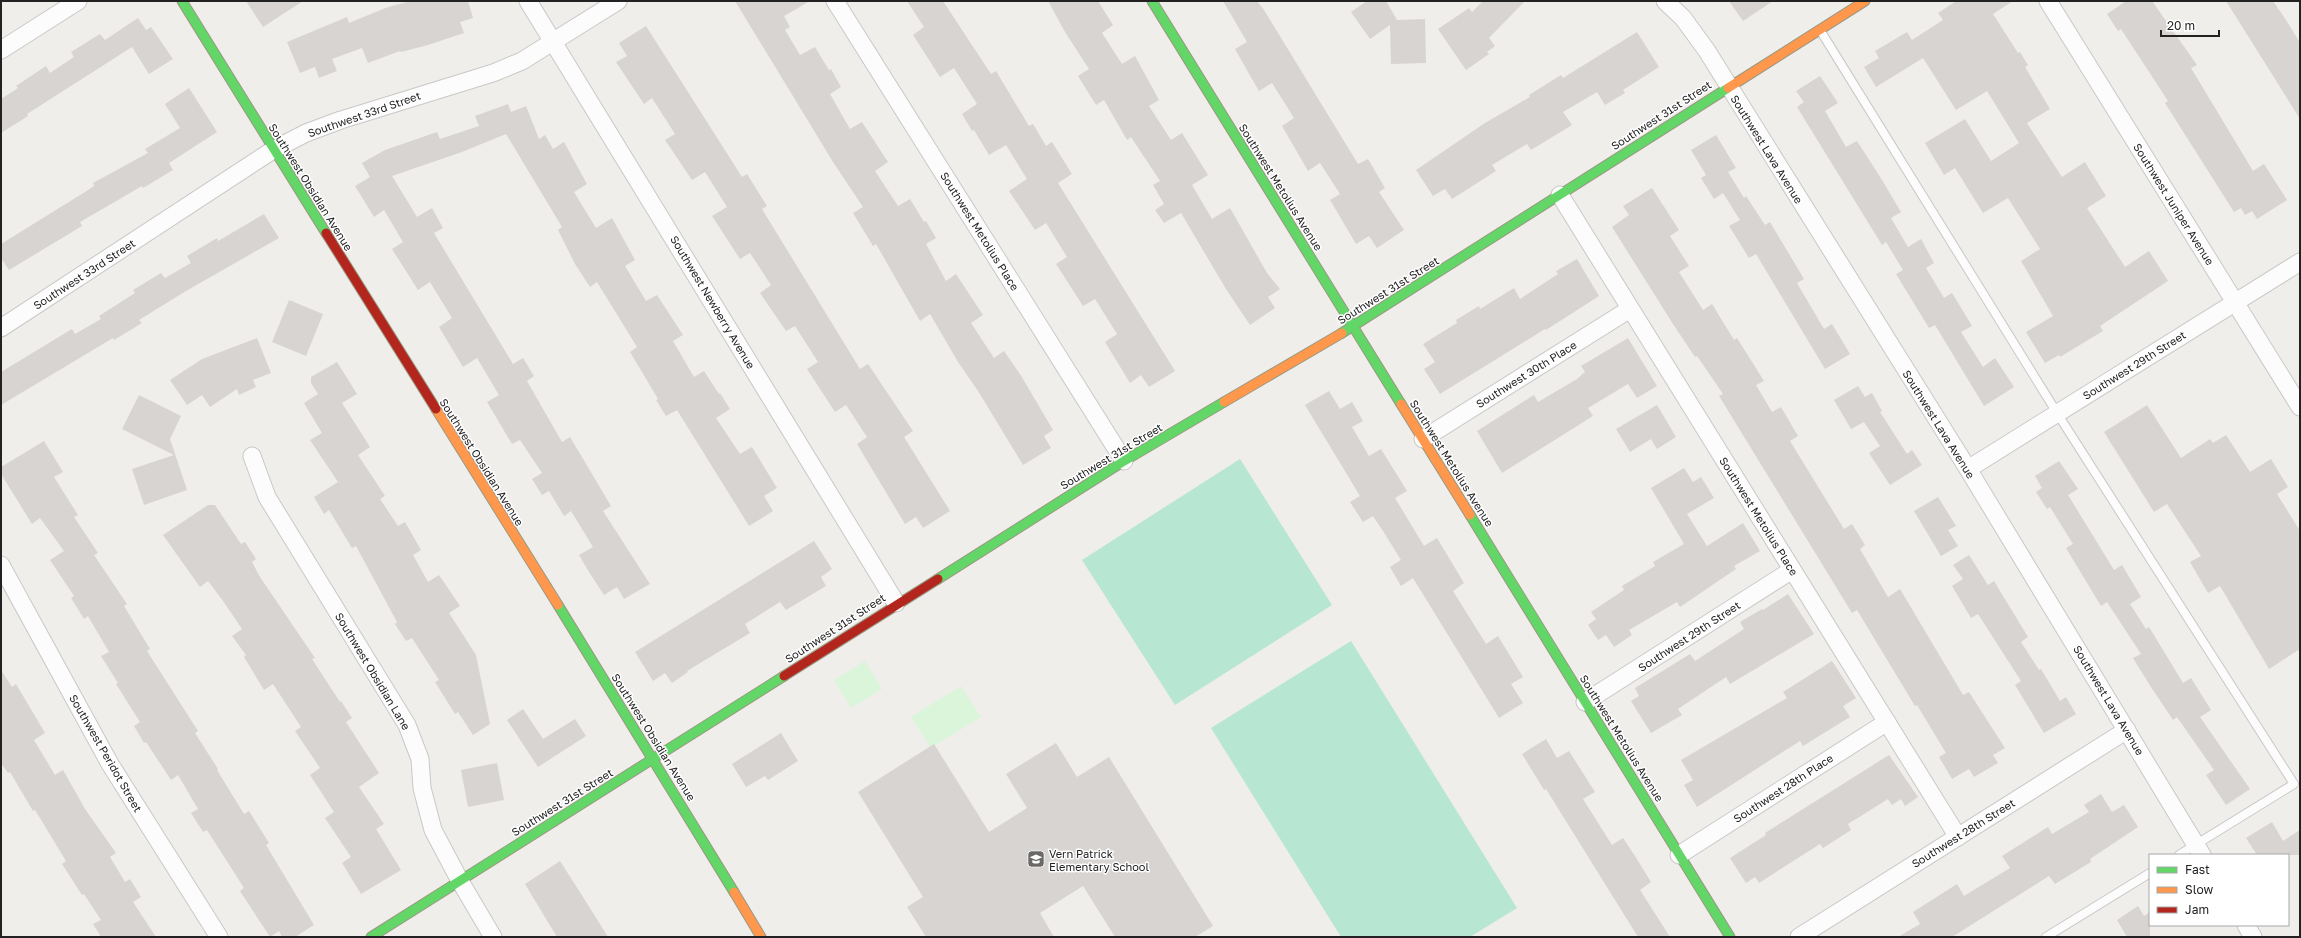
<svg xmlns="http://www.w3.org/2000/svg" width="2301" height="938" font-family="'Golos Text',sans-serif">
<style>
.park{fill:#daf5da}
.pitch{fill:#b7e6d2}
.building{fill:#d7d4d2}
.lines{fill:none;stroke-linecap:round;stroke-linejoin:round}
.lane-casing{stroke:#c9c8c7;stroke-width:10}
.street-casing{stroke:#c9c8c7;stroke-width:19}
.fast-casing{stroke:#999a82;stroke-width:11}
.slow-casing{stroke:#999a82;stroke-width:11}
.jam-casing{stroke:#999a82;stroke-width:11}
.lane{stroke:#fdfcfc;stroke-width:8}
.street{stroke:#fdfcfc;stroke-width:17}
.fast{stroke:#63d668;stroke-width:9}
.slow{stroke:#ff974d;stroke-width:9}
.jam{stroke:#b3261e;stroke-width:9}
.labels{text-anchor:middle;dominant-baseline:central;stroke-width:3;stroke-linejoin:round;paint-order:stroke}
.street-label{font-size:11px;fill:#222;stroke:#fff}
.poi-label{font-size:11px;fill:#222;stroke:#fff;text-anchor:start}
</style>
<rect width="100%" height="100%" fill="#f0eeeb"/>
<g class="park">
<path d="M865,661l17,28 -31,19 -17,-28z"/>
<path d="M961,686l20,31 -50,31 -20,-31z"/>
</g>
<g class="pitch">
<path d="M1240,459l92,146 -157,100 -93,-145z"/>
<path d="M1351,641l166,267 -47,29h-129l-130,-209z"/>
</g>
<g class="building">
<path d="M246,1h57l-40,26z"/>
<path d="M411,1h57l5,17 -13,4 4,11 -36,12 -27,7 -1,-1 -32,12 -6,-15 -30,11 5,12 -18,7 -4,-11 -15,6 -13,-31 60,-25 2,6 39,-16z"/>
<path d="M735,1h75l-26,15 6,11 -5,3 15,25 15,-8 14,23 2,-1 10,18 -11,7 20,35 12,-7 26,40 -13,9 23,35 12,-7 14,23 2,-1 10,17 -10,6 20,37 10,-7 27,41 -12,8 23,35 10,-7 16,23 33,56 -9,6 7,12 -28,17 -45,-74 -20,-29 -28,-48 -10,7 -44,-77 -3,2 -20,-33 10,-6 -30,-45z"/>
<path d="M907,1h36l48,73 5,-3 33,55 4,-2 13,22 6,-4 20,32 -14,9 117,188 -26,16 -8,-12 -11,8 -25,-41 12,-8 -22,-35 -12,7 -27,-42 11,-7 -21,-34 -11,7 -26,-39 18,-12 -21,-34 -17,10 -15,-25 -2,1 -10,-17 15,-10 -23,-36 -14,9 -27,-42 11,-8z"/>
<path d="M1048,1h50l15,24 -11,8 20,31 13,-8 24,44 -10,6 22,34 11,-7 26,42 -16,10 20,34 18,-11 37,65 13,16 -12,8 7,11 -25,17 -24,-36 -45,-76 -17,10 -9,-13 9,-6 -11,-19 7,-4 -29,-44 -4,3 -23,-40 -8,5 -18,-29 11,-7 -24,-37z"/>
<path d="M1223,1h34l7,9 94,154 10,-5 17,29 -6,4 25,38 -27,18 -8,-12 -13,8 -26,-44 10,-6 -20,-31 -12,8 -26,-45 12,-8 -22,-35 -13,8 -11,-19 -13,-23 12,-7z"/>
<path d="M1367,1h19l11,19 28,-1 1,44 -35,1 -1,-39 -20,14 -19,-27z"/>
<path d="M1483,1h42l-36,37 6,8 -8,6 2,2 -23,16 -28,-41 31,-21 3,4z"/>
<path d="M1729,1h44l-30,20z"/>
<path d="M1956,1h57l-20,13 25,39 2,-1 8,13 -3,2 25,42 -23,14 35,54 23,-15 21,34 -19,12 38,59 24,-16 19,30 -68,45 3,5 -43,26 -1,-2 -14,8 -19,-31 27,-16 -32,-55 19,-12 -32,-51 -25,15 -28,-45 -11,7 -19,-32 40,-24 26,42 28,-18 -32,-52 -31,19 -33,-52 -47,29 -12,-20 15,-9 -4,-7 32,-19 5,8 31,-20 -5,-7z"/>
<path d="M2126,1h26l45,64 -6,3 62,103 11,-7 23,36 -30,19 -5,-8 -7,4 -4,-7 -7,4 -69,-109 3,-2 -47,-72 -3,2 -11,-17z"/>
<path d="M2226,1h47l15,22 12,20v76z"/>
<path d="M138,18l8,12 5,-3 22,32 -24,15 -17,-27 -105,67 1,2 -27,17v-34l17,-11 -2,-2 30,-20 4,7 24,-16 -3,-5 29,-18 5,6z"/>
<path d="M646,26l96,151 5,-3 20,32 -5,3 98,160 8,-5 45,67 -9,6 46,74 -27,17 -7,-11 -11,7 -48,-80 10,-7 -21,-32 -11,7 -28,-43 11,-7 -23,-36 -9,5 -26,-38 11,-8 -21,-32 -10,6 -28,-43 15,-9 -22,-35 -13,8 -27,-40 10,-6 -23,-36 -8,6 -28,-42 11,-6 -8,-13z"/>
<path d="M1637,32l22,35 -36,23 2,3 -20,12 -8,-13 -34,20 9,13 -41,25 -4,-6 -35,21 4,6 -44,28 -7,-10 -12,7 -17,-26 69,-47 45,-26 -1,-2 32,-20 2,3z"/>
<path d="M1820,76l18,27 -13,8 21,36 11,-6 25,39 19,32 -10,6 17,29 13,-8 13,24 -8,5 18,30 8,-5 20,33 -11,6 22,35 12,-9 19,29 -30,19 -49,-81 -6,3 -33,-54 7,-4 -17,-28 -4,3 -85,-138 7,-5 -8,-11z"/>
<path d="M189,88l28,44 -48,31 4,7 -30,18 -1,-2 -62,36 2,4 -73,44 -8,-12v-14l84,-52 9,-6 -1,-3 55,-30 -3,-4 35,-21 -15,-24z"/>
<path d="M508,104l3,8 15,-6 13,33 6,-4 8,14 11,-7 23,42 -13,8 22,36 16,-10 23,42 -10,6 21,35 11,-6 26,40 -10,6 21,36 10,-6 15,23 1,-1 10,16 -14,9 24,36 12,-7 25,41 -13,8 9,15 -24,15 -72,-116 -11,6 -10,-16 2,-1 -28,-47 7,-5 -40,-65 -7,5 -15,-23 -17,-34 4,-3 -56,-93 -44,18 -70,24 25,41 15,-9 11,20 -9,5 79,131 10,-6 11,18 -7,5 35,61 8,-5 41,69 -8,5 47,73 -26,15 -7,-12 -13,8 -15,-23 -10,-17 14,-8 -22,-36 -7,5 -15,-25 -7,4 -10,-16 10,-6 -22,-33 -8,4 -25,-42 12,-7 -22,-37 -14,9 -24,-40 13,-9 -22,-36 -12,8 -26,-41 11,-7 -19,-32 -10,7 -19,-31 15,-9 -8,-14 23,-13 52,-18 3,7 39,-13 -4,-10z"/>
<path d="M1716,135l20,33 -8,4 16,26 2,-2 19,29 5,-3 34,57 -7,4 27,46 8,-5 18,30 -25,15 -69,-115 -7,4 -20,-32 11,-6 -17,-27 -9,6 -13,-21 5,-3 -15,-25z"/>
<path d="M1652,188l27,42 -9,6 19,30 -10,6 24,38 9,-6 22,36 3,-2 27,43 -8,4 16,27 9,-5 17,29 -8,5 54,88 8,-5 13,21 -5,4 28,48 12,-8 63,106 6,-3 36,56 -12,7 5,8 -24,14 -5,-8 -17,10 -13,-22 7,-4 -29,-48 -2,1 -58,-96 -5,3 -133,-217 4,-2 -26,-38 -2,1 -22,-33 -61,-97 17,-12 -6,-9z"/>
<path d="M264,214l15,24 -93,53 -47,29 3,3 -28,17 -1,-2 -112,67v-33l71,-43 3,5 26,-15 -2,-3 36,-23 -2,-3 28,-17 4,5 26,-15 -4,-7 30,-18 1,3z"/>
<path d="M1577,259l22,37 -53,34 -1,-1 -105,65 -16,-25 11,-7 -12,-18 34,-21 -1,-3 23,-14 1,3 34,-21 6,11 38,-25 -2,-3z"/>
<path d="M289,300l34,14 -17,42 -34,-14z"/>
<path d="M257,338l14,35 -18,7 3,7 -17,8 -2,-6 -27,18 -8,-12 -15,10 -17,-25 32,-21z"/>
<path d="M1628,338l29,48 -20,12 -9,-14 -40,24 5,8 -91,57 -25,-42 57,-36 4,7 39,-23 8,-7 -4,-6z"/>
<path d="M337,362l20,32 -15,9 28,44 -12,8 27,41 -5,3 18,27 7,-4 16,28 -8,5 15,27 11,-7 21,31 -11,7 27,42 14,69 -17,11 -15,-23 -3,2 -20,-32 4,-2 -27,-42 -6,3 -11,-17 2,-2 -41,-76 -4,2 -23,-38 -5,4 -10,-17 24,-15 -28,-42 12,-7 -18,-30 14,-9 -7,-11v-6z"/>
<path d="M1858,386l7,11 7,-4 10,18 -2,1 27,42 5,-4 10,15 -32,20 -21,-32 11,-7 -16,-24 -13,7 -17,-29z"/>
<path d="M1329,391l11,18 12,-7 11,19 -11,6 17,29 12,-7 26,42 -12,7 29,48 13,-8 27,45 -11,8 33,53 12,-8 25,41 -12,7 12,19 -24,15 -86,-140 -12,8 -11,-19 11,-7 -18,-29 -10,-15 -10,6 -13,-20 10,-6 -55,-91z"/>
<path d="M139,395l42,21 -11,23 17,51 -43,15 -12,-36 42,-14 -52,-26z"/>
<path d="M1657,405l19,32 -19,12 -6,-10 -21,13 -14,-23z"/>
<path d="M2147,405l34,53 29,-19 3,4 13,-8 24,37 21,-13 17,28 -11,7 23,37v118l-31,20 -49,-83 -12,7 -18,-31 11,-6 -34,-52 -13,8 -50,-80z"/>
<path d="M44,441l19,31 -9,5 24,38 -4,2 24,36 -4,2 33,49 -3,2 26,43 -3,2 51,80 -3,2 23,36 -1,1 27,44 5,-3 20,32 -3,2 48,80 -19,12h-13l-3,-6 -9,6 -30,-46 4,-3 -37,-58 -4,2 -12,-19 7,-4 -20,-34 -7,5 -25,-38 -2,1 -10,-17 6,-4 -24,-38 2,-1 -17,-27 8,-4 -21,-36 -4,3 -13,-21 3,-2 -24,-36 14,-9 -24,-33 -8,6 -31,-50v-7z"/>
<path d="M2059,461l19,28 -10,6 46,75 8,-5 19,32 -11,7 16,25 3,-2 34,56 8,-5 20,32 -11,7 50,72 -24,16 -20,-30 8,-5 -37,-53 -4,3 -22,-33 -18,-29 8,-4 -34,-52 -6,4 -35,-58 7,-4 -23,-37 -3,2 -11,-17 6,-4 -7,-12z"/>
<path d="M1684,468l9,14 8,-5 13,21 -27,16 20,32 36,-23 17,28 -26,15 2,3 -56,38 -3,-5 -48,28 3,5 -18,12 -8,-12 -8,5 -10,-15 8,-6 -5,-7 33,-22 -2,-4 33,-20 -2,-4 31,-18 -33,-56z"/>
<path d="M1938,497l18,29 -8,4 10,16 -17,10 -27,-45z"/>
<path d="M208,505h7l26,39 4,-2 11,17 -4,3 8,15 55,81 -3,1 28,43 1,-1 11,17 -6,4 33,51 -20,14 25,37 -8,5 25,41 -40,24 -19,-31 9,-6 -26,-39 9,-6 -24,-37 10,-7 -25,-37 6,-4 -28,-43 -9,6 -20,-33 2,-2 -14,-19 10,-7 -19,-28 -15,-20 -8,6 -37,-52z"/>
<path d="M814,541l18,28 -11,8 5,9 -40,24 -6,-8 -35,22 5,9 -63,38 1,1 -16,11 -7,-10 -12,8 -18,-29z"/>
<path d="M1969,555l19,30 6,-4 34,56 -7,5 18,28 2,-1 19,32 6,-4 10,17 -32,19 -29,-48 6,-4 -43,-67 -7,4 -19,-32 11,-7 -10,-14z"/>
<path d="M1788,594l26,40 -84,50 -4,-7 -48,32 4,6 -31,18 -20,-32 8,-5 -4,-8 55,-34 5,7 49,-32 -4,-7 22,-13 1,1z"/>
<path d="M1832,661l24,37 -13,8 7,11 -47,29 -3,-5 -103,66 -13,-22 9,-5 -12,-20 106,-62 -4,-6z"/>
<path d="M1,670l11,17 4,-3 29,49 -11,7 21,35 8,-5 22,39 31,44 -6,4 15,25 5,-3 11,18 -8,5 23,35h-55l-8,-13 8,-4 -17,-26 -2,1 -20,-31 4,-3 -31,-51 -2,1 -23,-39 -2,1 -7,-10z"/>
<path d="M523,709l20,30 32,-20 11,17 -48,31 -31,-47z"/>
<path d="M781,733l17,28 -30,19 -3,-4 -19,11 -14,-23z"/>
<path d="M1546,739l11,19 12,-7 26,41 -12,7 29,46 11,-7 12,18 16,26 -11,8 30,47h-32l-92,-148 -2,1 -22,-36z"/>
<path d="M1056,743l21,34 32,-20 104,169 -18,11h-80l-32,-51 -43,27 14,24h-128l-19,-30 16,-10 -65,-105 76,-48 55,88 38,-24 -21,-34z"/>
<path d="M1889,755l29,42 -13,9 -4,-7 -9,6 -4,-6 -40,25 3,6 -28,18 -3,-4 -61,39 -4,-6 -9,6 -16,-25 36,-23 -1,-2z"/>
<path d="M497,763l7,37 -36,7 -7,-37z"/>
<path d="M2101,794l11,18 12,-7 14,22 -48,32 1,3 -36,22 -6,-8 -97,61h-54l22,-13 -7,-12 44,-28 7,12 46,-28 -8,-12 46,-29 4,7 37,-22 -5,-7z"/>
<path d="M2272,822l11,19 17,-11v25h-43l-11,-17z"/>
<path d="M560,861l23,36 25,40h-51l-32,-53z"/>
<path d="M2138,906l6,10 6,-4v25h-23l-10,-17z"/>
</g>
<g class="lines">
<defs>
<g id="lane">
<path d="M1820,30l237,383 237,371 -115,71"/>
<path d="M2046,937l104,-64"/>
</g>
<g id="street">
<path d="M528,1l368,602"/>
<path d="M835,1l289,460"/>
<path d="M1665,1l18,17 24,33 261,418 234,386"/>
<path d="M2048,1l252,406"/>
<path d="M1,50l77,-49"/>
<path d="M1560,195l398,642"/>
<path d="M1,328l272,-178 33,-17 35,-13 152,-47 29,-12 96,-60"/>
<path d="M1423,439l207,-130"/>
<path d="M252,456l15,41 140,228 13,34 2,29 11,42 27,51 33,56"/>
<path d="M1968,469l332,-207"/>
<path d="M1,565l109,199 109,173"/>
<path d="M1585,702l207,-132"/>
<path d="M1679,855l208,-133"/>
<path d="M2246,925l7,12"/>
<path d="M1799,937l328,-207"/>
</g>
<g id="fast">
<path d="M182,1l144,232"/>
<path d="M1152,1l249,403"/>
<path d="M1342,333l386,-245"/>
<path d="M1470,515l260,422"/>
<path d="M938,579l186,-118 100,-59"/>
<path d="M558,605l176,287"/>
<path d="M371,937l413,-261"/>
</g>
<g id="slow">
<path d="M1728,88l137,-87"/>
<path d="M1224,402l118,-69"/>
<path d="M1401,404l69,111"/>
<path d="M436,409l122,196"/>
<path d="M734,892l27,45"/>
</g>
<g id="jam">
<path d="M326,233l110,176"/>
<path d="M784,676l154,-97"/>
</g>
</defs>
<use href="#lane" class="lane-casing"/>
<use href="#street" class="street-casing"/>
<use href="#fast" class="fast-casing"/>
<use href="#slow" class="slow-casing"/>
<use href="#jam" class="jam-casing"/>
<use href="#lane" class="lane"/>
<use href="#street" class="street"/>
<use href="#fast" class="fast"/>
<use href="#slow" class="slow"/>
<use href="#jam" class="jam"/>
</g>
<defs>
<symbol id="school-square" viewBox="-11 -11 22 22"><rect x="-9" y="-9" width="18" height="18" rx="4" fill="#6a6968" stroke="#fff"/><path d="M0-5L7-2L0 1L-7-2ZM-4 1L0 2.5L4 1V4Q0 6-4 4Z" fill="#fff"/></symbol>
</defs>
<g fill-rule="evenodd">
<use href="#school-square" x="1026" y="849" width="20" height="20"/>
</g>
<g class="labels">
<g class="street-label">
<text transform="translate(364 114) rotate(-19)">Southwest 33rd Street</text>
<text transform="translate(1661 115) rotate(-33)">Southwest 31st Street</text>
<text transform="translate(1767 149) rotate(58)">Southwest Lava Avenue</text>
<text transform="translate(311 187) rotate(58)">Southwest Obsidian Avenue</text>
<text transform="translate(1281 187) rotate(58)">Southwest Metolius Avenue</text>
<text transform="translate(2174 204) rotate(58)">Southwest Juniper Avenue</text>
<text transform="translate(980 231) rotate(58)">Southwest Metolius Place</text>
<text transform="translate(84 274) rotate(-33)">Southwest 33rd Street</text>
<text transform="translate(1388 290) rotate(-32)">Southwest 31st Street</text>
<text transform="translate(713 302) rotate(59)">Southwest Newberry Avenue</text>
<text transform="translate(2134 365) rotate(-32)">Southwest 29th Street</text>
<text transform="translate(1526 374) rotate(-32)">Southwest 30th Place</text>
<text transform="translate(1939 424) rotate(58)">Southwest Lava Avenue</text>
<text transform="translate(1111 456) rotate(-31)">Southwest 31st Street</text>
<text transform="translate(482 462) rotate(58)">Southwest Obsidian Avenue</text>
<text transform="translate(1452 463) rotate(58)">Southwest Metolius Avenue</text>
<text transform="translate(1759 516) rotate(58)">Southwest Metolius Place</text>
<text transform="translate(835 628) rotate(-33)">Southwest 31st Street</text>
<text transform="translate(1689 636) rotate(-33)">Southwest 29th Street</text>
<text transform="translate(373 671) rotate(59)">Southwest Obsidian Lane</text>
<text transform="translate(2109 700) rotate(59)">Southwest Lava Avenue</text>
<text transform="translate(654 737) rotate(58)">Southwest Obsidian Avenue</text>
<text transform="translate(1622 738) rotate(58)">Southwest Metolius Avenue</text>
<text transform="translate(106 753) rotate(60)">Southwest Peridot Street</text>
<text transform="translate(1783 788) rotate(-33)">Southwest 28th Place</text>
<text transform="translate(562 802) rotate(-32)">Southwest 31st Street</text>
<text transform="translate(1963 833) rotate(-32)">Southwest 28th Street</text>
</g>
<g class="poi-label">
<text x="1049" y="853">Vern Patrick<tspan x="1049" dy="13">Elementary School</tspan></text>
</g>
</g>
<rect width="2301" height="938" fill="none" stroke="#222222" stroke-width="4"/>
<rect x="2149" y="854" width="140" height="72" fill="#ffffff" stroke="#a7a7a7"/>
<rect x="2157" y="867" width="20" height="6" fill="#63d668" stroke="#a7a7a7"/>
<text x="2185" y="874" font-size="12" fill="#222222">Fast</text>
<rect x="2157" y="887" width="20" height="6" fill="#ff974d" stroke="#a7a7a7"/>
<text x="2185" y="894" font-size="12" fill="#222222">Slow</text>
<rect x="2157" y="907" width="20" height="6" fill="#b3261e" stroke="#a7a7a7"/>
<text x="2185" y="914" font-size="12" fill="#222222">Jam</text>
<path d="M2161 30v6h58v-6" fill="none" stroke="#222222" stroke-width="2"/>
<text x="2167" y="30" font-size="12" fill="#222222" stroke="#ffffff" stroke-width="3" paint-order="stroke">20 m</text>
</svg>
